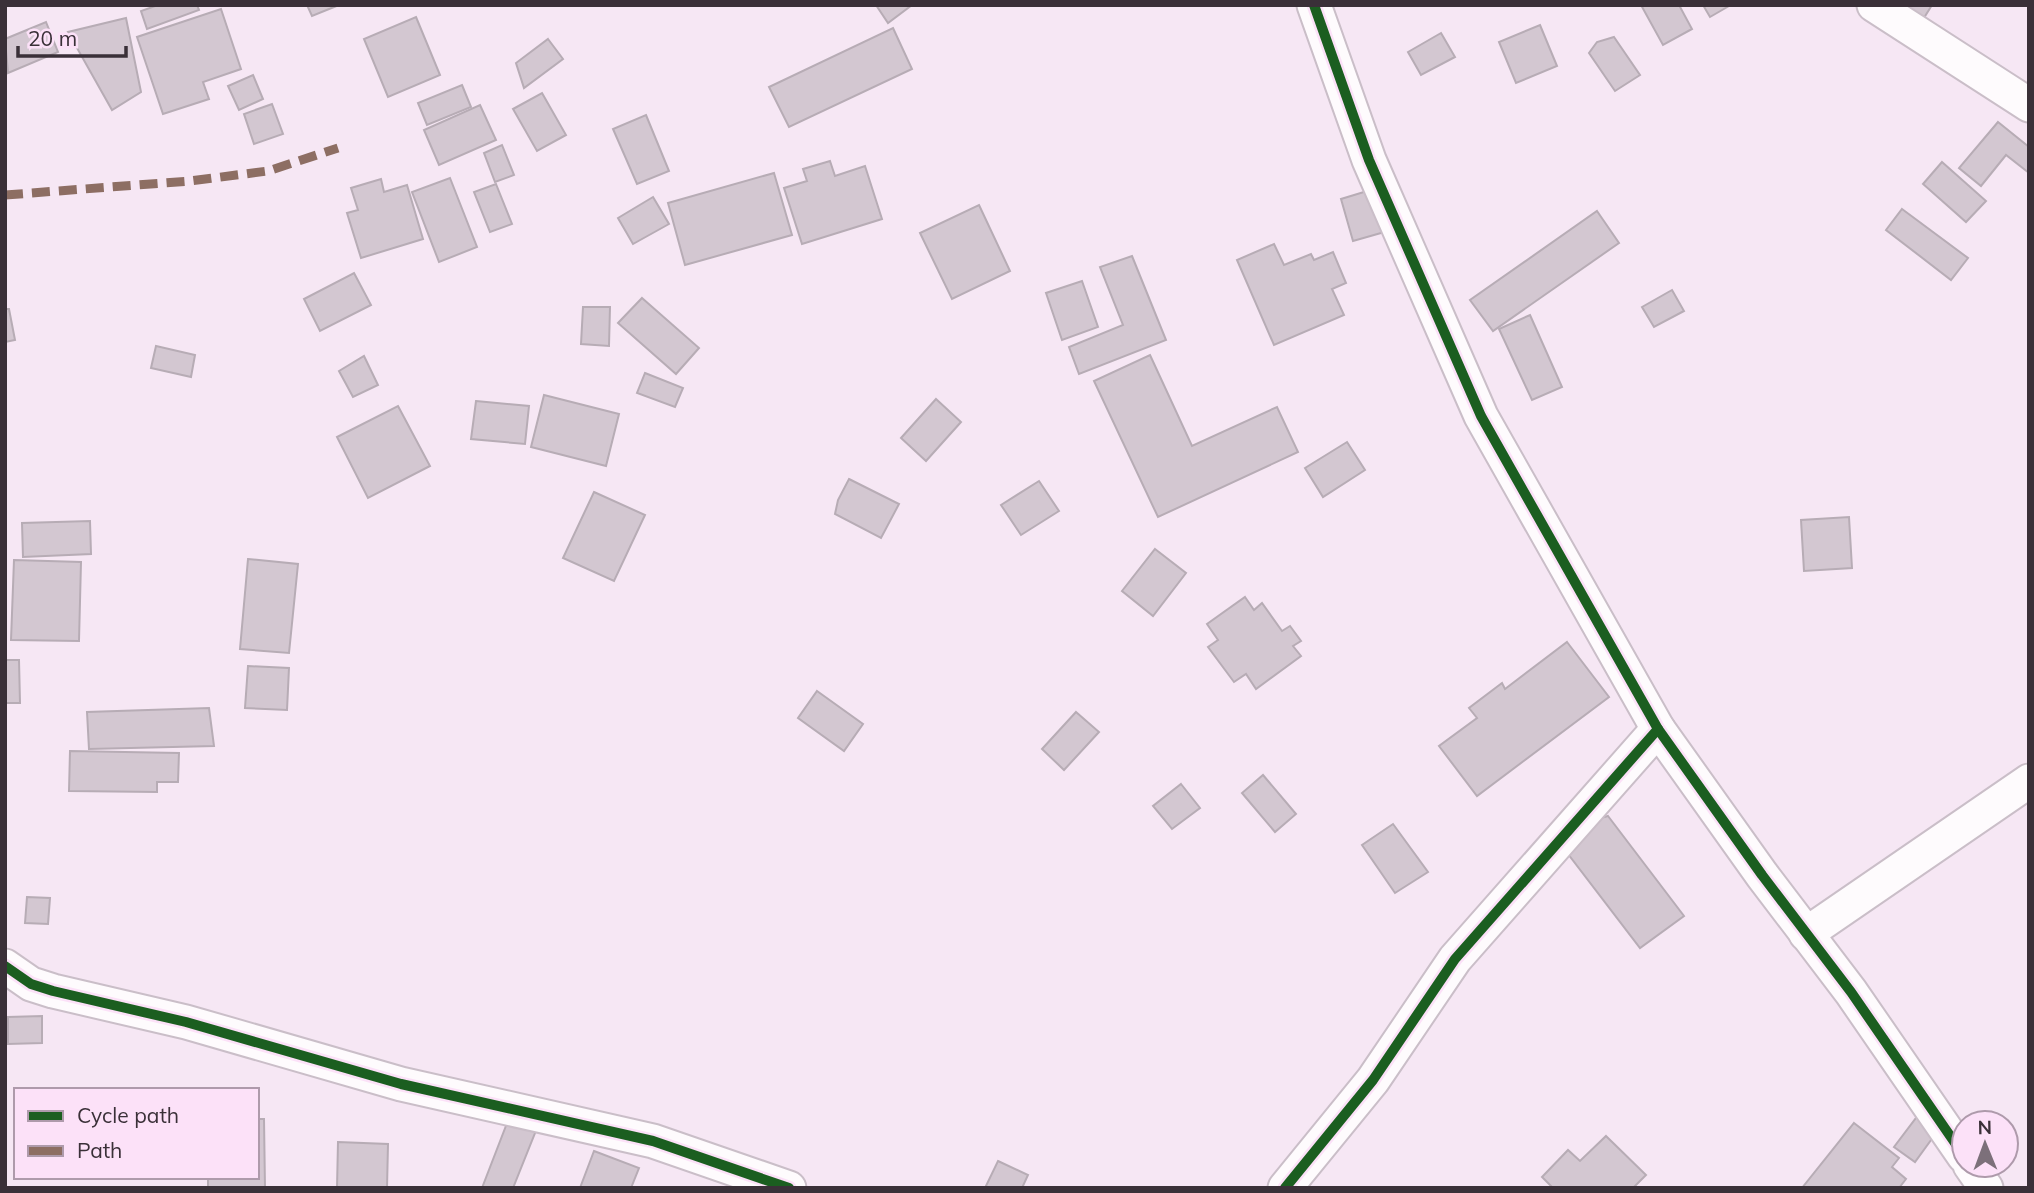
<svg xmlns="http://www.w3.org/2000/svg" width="2034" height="1193" font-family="Mulish,sans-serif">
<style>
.building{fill:#d3c7d1;stroke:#b7acb5;stroke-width:2}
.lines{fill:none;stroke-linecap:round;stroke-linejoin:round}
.street-casing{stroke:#cabec8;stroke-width:37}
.street{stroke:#fefbfd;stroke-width:33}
.quiet{stroke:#8d6e63;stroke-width:9;stroke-dasharray:18 9;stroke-linecap:butt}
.cycleway-casing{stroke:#fce1f8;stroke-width:15}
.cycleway{stroke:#1b5e20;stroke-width:10}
</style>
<rect width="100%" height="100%" fill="#f6e7f4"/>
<g class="building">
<path d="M158,5h39l2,5 -52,19 -6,-18z"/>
<path d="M307,5h32l-27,11z"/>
<path d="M876,5h36l-24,18z"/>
<path d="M1641,5h38l13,24 -29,16z"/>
<path d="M1703,5h26v1l-19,11z"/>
<path d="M1899,5h33l-10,16z"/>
<path d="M221,9l20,60 -38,13 6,17 -46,15 -26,-77z"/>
<path d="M416,17l24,58 -52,22 -24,-58z"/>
<path d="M126,18l15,74 -29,18 -44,-78z"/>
<path d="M46,22l12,30 -50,21 -3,-34z"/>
<path d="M1540,25l17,41 -41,17 -17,-41z"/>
<path d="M893,28l19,41 -123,58 -20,-40z"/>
<path d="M1441,33l14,24 -34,18 -13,-23z"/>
<path d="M1614,37l26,38 -25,16 -26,-38 8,-11z"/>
<path d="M548,39l15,20 -39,29 -8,-25z"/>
<path d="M253,75l10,24 -24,11 -11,-24z"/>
<path d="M462,85l9,22 -44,18 -9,-22z"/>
<path d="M542,93l24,42 -29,16 -24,-42z"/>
<path d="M272,104l11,30 -29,10 -10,-30z"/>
<path d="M480,105l16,35 -57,25 -15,-35z"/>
<path d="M646,115l23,56 -32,13 -24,-55z"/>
<path d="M1998,122l31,25v26l-23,-18 -25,31 -22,-18z"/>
<path d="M502,145l12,30 -19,7 -11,-29z"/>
<path d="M830,161l5,15 30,-10 17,53 -80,25 -18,-56 23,-7 -4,-12z"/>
<path d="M1942,162l44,39 -20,21 -43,-38z"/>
<path d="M774,173l18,62 -107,30 -17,-62z"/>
<path d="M450,178l27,69 -38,15 -27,-70z"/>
<path d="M381,179l3,13 23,-7 16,54 -62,19 -14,-45 11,-3 -7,-22z"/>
<path d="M496,184l16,40 -22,8 -16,-40z"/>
<path d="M1377,188l11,43 -35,10 -12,-42z"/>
<path d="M653,197l16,27 -36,20 -15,-26z"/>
<path d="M979,205l31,66 -58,28 -32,-66z"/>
<path d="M1902,209l66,49 -17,22 -65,-50z"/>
<path d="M1597,211l22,32 -126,88 -23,-31z"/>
<path d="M1274,244l10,21 27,-11 3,6 19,-8 13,31 -14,6 12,26 -70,30 -37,-85z"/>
<path d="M1132,256l34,84 -87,34 -10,-27 54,-22 -23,-58z"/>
<path d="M354,273l17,32 -51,26 -16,-32z"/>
<path d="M1082,281l16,46 -36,13 -16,-47z"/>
<path d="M1672,290l12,21 -30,16 -12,-20z"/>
<path d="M642,298l57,50 -23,26 -58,-51z"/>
<path d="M583,307h27l-1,39 -28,-2z"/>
<path d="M5,309h4l6,31 -10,2z"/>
<path d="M1530,315l32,72 -30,13 -33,-71z"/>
<path d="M156,346l39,9 -4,22 -40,-9z"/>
<path d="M1150,355l42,91 85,-39 21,45 -140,65 -64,-136z"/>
<path d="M364,356l14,29 -25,12 -14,-26z"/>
<path d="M645,373l38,15 -8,19 -38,-14z"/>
<path d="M544,395l75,19 -13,52 -75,-19z"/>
<path d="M936,399l25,23 -35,39 -25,-23z"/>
<path d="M476,401l53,5 -4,38 -54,-5z"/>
<path d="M398,406l32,60 -62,32 -31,-61z"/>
<path d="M1347,442l18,28 -42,27 -18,-29z"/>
<path d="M849,479l50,25 -18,34 -46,-24 3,-14z"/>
<path d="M1039,481l20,30 -38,24 -20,-30z"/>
<path d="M594,492l51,23 -31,66 -51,-23z"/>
<path d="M1849,517l3,51 -48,3 -3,-51z"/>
<path d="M90,521l1,33 -68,3 -1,-34z"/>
<path d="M1155,549l31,24 -33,43 -31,-25z"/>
<path d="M248,559l50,5 -9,89 -49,-4z"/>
<path d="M14,560l67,2 -2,79 -68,-1z"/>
<path d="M1245,597l9,13 8,-7 20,28 8,-5 11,15 -8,5 8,10 -45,33 -10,-15 -12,8 -26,-35 10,-7 -11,-16z"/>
<path d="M1567,642l42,55 -132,99 -38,-50 38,-28 -8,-10 33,-25 3,6z"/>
<path d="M5,660h14l1,43h-15z"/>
<path d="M248,666l41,2 -2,42 -42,-2z"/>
<path d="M817,691l46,33 -19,27 -46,-33z"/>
<path d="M209,708l5,38 -125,3 -2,-37z"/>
<path d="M1076,712l23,20 -35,38 -22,-21z"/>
<path d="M70,751l109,2 -1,29h-21v10l-88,-1z"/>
<path d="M1263,775l33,39 -21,18 -33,-39z"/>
<path d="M1181,784l19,24 -28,21 -19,-23z"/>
<path d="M1608,816l76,100 -44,32 -75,-98 22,-28z"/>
<path d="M1393,824l35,48 -33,21 -33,-48z"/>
<path d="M27,897l23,1 -2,26 -23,-1z"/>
<path d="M42,1016v27l-34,1v-27z"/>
<path d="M1919,1114l20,15 -24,33 -21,-15z"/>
<path d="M509,1118l28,10 -24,60h-31z"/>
<path d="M257,1119h7l1,69h-57v-11h49z"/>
<path d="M1854,1123l45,35 -7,9 14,12 -7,9h-97z"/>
<path d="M1606,1136l40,39 -13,13h-80l-11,-11 26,-27 12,11z"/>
<path d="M338,1142l50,2 -1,44h-50z"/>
<path d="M594,1151l45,17 -8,20h-51z"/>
<path d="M998,1161l30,14 -6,13h-37z"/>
</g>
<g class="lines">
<defs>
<g id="street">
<path d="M1314,5l55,155 112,256 177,313 104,146 89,117 113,164"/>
<path d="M1874,5l155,100"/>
<path d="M1806,934l223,-153"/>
<path d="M5,966l26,18 22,7 133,31 215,62 252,57 136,47"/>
<path d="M1970,1165l16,23"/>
<path d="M1285,1188l88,-108 82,-121 203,-230"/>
</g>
</defs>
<use href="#street" class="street-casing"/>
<use href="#street" class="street"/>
<path class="quiet" d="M5,195l185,-14 78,-10 70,-23"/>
<defs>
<g id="cycleway">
<path d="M1314,5l55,155 112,256 177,313 104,146 89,117 113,164"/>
<path d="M5,966l26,18 22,7 133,31 215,62 252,57 136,47"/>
<path d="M1285,1188l88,-108 82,-121 203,-230"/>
</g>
</defs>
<use href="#cycleway" class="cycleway-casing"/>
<use href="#cycleway" class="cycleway"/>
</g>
<rect width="2034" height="1193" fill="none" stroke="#3a3038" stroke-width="14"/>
<rect x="14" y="1088" width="245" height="91" fill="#fce1f8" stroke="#ae9aab" stroke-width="2"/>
<rect x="28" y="1111" width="35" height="10" fill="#1b5e20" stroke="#ae9aab" stroke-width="2"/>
<text x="77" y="1123" font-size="21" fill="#3a3038">Cycle path</text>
<rect x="28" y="1146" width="35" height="10" fill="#8d6e63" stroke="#ae9aab" stroke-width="2"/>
<text x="77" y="1158" font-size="21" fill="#3a3038">Path</text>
<g transform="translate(1985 1144) rotate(359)"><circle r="33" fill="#fce1f8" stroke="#ae9aab" stroke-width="2"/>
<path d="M0-5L12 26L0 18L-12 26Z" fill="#7c707a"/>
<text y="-10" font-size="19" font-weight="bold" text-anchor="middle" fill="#3a3038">N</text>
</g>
<path d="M18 46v10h108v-10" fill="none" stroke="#3a3038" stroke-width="3.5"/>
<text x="28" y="46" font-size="21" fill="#3a3038" stroke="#fce1f8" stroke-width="5" paint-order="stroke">20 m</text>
</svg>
